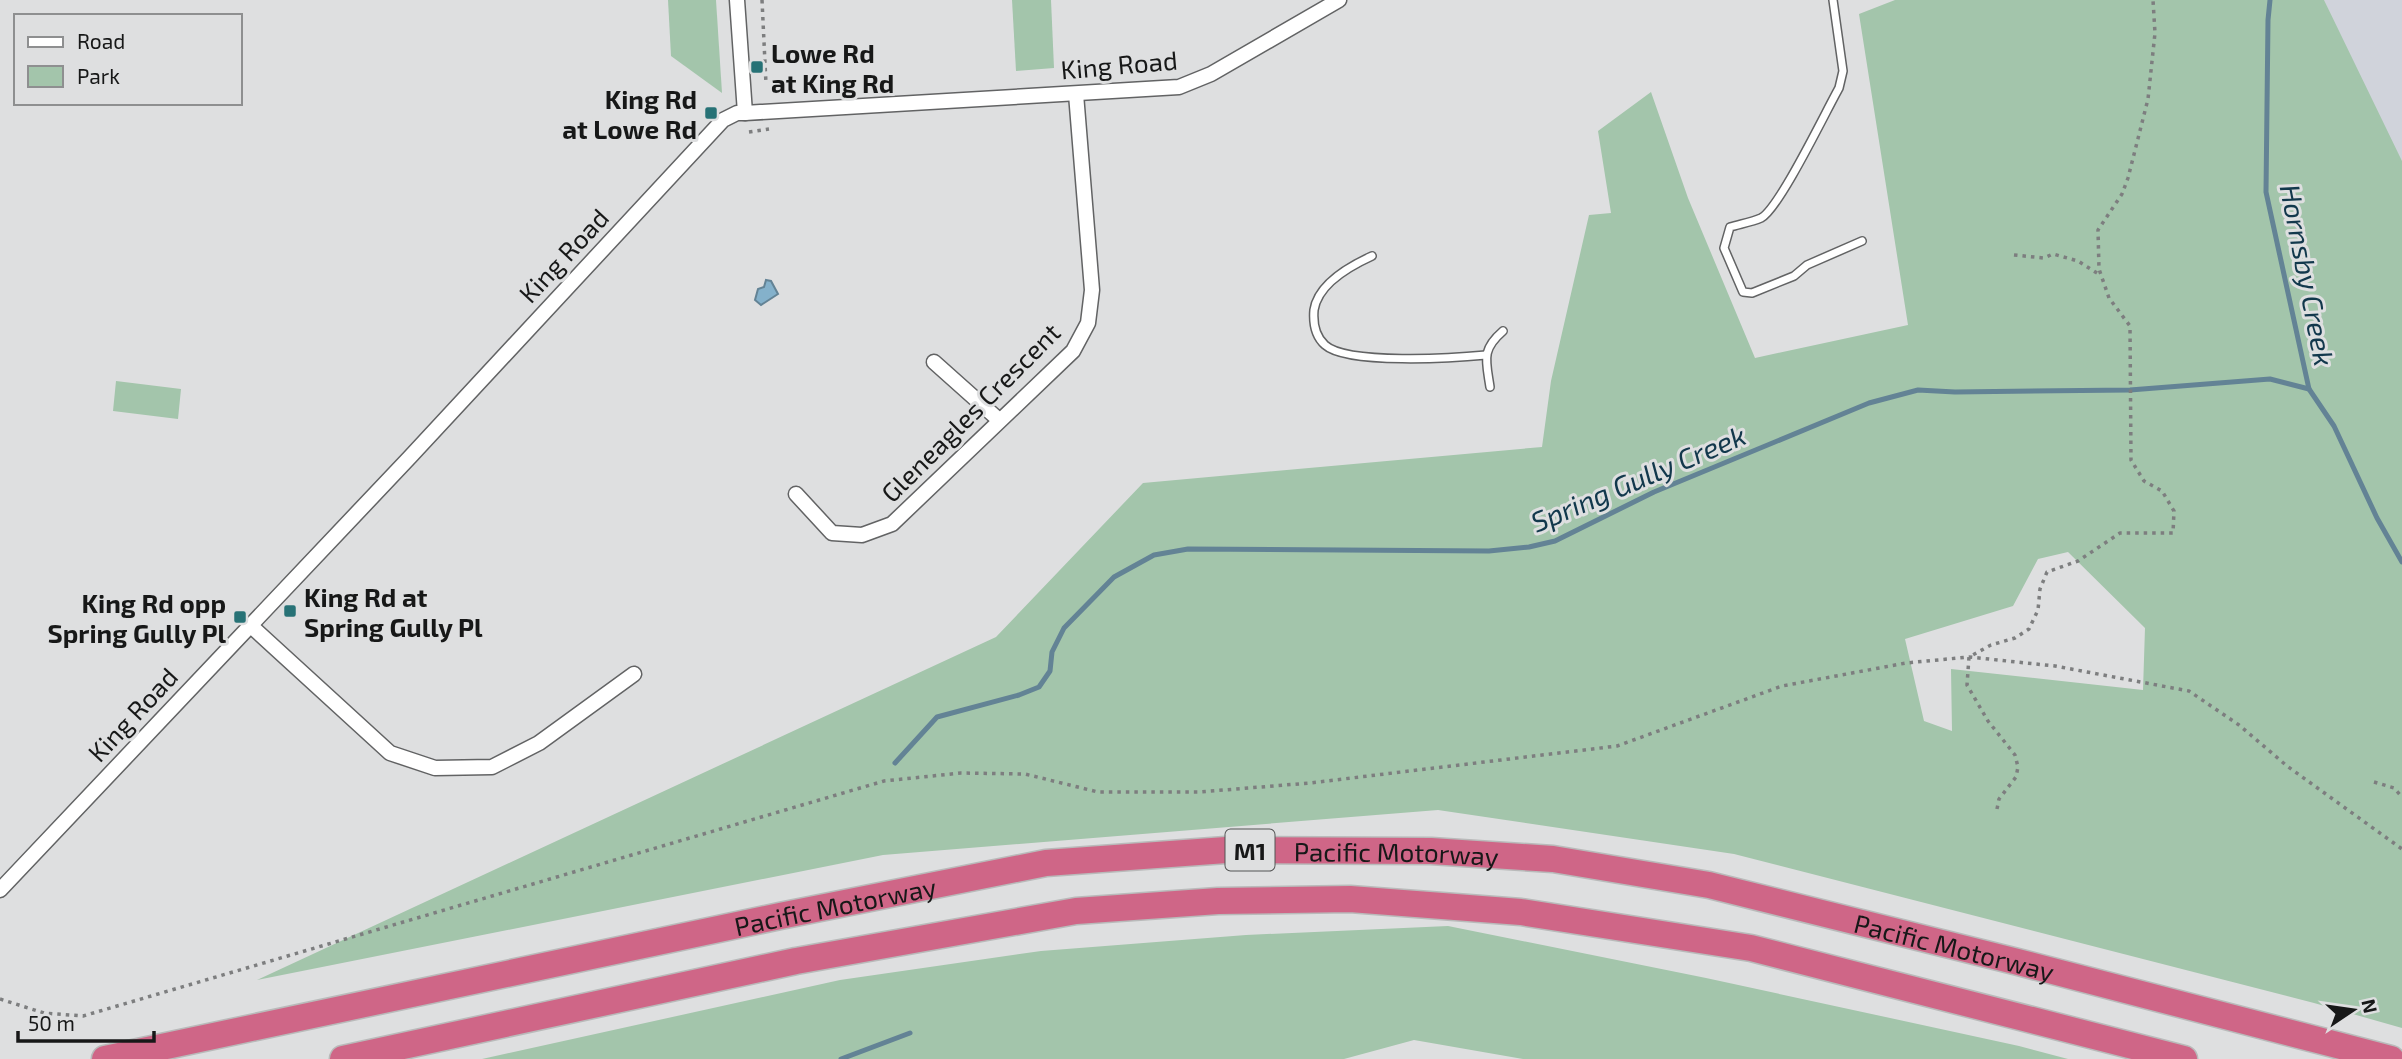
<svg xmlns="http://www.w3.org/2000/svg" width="2402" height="1059" font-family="'Exo 2',sans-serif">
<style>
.built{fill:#d0d3db}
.green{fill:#a3c5ab;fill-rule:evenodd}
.water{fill:#84b1cb;stroke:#638395;stroke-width:2}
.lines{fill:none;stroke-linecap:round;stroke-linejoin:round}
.stream{stroke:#638395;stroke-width:5}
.service-casing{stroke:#626364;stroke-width:10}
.minor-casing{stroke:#626364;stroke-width:17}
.motorway-casing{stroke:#b9baba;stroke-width:29}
.path{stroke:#7d7e7f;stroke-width:3.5;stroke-dasharray:3.5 5;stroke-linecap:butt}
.service{stroke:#fff;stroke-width:7}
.minor{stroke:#fff;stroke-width:14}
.motorway{stroke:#cf6687;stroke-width:26}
.poi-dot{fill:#277276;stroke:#dedfe0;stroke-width:2.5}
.labels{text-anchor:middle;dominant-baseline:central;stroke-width:6;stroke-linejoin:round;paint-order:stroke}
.shield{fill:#dedfe0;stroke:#535454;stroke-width:2}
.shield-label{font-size:24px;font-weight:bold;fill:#171818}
.poi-label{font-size:26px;font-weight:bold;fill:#171818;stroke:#dedfe0;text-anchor:start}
.street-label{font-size:26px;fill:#171818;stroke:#dedfe0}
.water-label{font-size:28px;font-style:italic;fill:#12384c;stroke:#dedfe0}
</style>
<rect width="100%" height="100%" fill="#dedfe0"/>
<path class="built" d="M2324,0h78v161l-36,-70z"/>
<g class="green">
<path d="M668,0h48l6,93 -51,-37z"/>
<path d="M1012,0h39l3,68 -38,3z"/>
<path d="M1895,0h429l78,161v867l-88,-25 -580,-149 -296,-44 -555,45 -626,125 739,-343 147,-154 399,-36 9,-66 38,-166 22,-2 -13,-82 53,-39 37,106 67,160 153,-33 -49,-311zM2068,552l77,76 -2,62 -192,-21 1,62 -28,-10 -19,-82 108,-33 25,-47z"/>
<path d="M116,381l65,8 -3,30 -65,-8z"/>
<path d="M1448,926l258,52 313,68 49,13h-545l-109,-19 -70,19h-862l358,-79 201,-29 205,-16z"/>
</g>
<path class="water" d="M766,280l5,1 7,13 -17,11 -6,-5 3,-11 6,-2z"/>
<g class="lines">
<g class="stream">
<path d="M2270,0l-2,20 -2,172 43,197 25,37 43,92 25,44"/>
<path d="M895,763l42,-46 82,-22 20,-8 11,-16 2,-19 12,-24 50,-51 40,-22 34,-6 301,2 40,-4 26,-6 99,-49 215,-89 49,-13 37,2 175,-2 140,-11 39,10"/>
<path d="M841,1059l69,-26"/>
</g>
<defs>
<g id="service">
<path d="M1833,0l10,71 -4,17c-13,23 -60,121 -78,130 -9,4 -21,6 -31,9l-6,21 19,44 9,1 42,-17 13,-11 55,-24"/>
<path d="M1372,256c-22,10 -54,28 -58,54 -1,12 1,26 11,35 22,20 130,13 161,10"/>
<path d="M1490,387c-4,-27 -9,-37 13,-56"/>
</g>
<g id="minor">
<path d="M737,0l8,113"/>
<path d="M934,362l65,58"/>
<path d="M796,494l36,39 30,2 30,-11 181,-173 15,-28 4,-33 -16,-196"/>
<path d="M250,625l140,128 45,15 57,-1 47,-24 95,-69"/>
<path d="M0,890l410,-433 313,-337 14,-7h8l434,-26 32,-13 128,-74"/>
</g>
<g id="motorway">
<path id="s1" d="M105,1059l675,-143 266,-53 180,-13 205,1 122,8 156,26 309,77 373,97"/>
<path d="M343,1059l453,-98 280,-50 142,-10 132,-2 171,13 230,36 433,111"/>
</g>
</defs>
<use href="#service" class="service-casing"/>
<use href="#minor" class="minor-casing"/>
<use href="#motorway" class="motorway-casing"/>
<g class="path">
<path d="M762,0l4,84"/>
<path d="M749,132l20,-3"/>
<path d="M2014,255l30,3 9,-4 25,7 22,14"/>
<path d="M2374,782l20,6 8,9"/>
<path d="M1997,809l2,-10 17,-22 2,-10 -3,-12 -27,-34 -21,-36 2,-28 22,-12 24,-7 14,-9 9,-19 2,-21 7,-17 31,-11 42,-28h53l1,-22 -12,-20 -18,-10 -13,-21 -1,-134 -21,-28 -10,-29 -1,-39 24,-36 6,-16 20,-79 7,-66 -2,-33"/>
<path d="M0,999l44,14 39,3 801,-235 77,-8 64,1 73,18h101l111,-9 307,-37 165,-60 124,-23 63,-6 86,9 134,25 50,34 48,41 115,83"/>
</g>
<use href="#service" class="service"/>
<use href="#minor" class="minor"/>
<use href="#motorway" class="motorway"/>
</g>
<g class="poi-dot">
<rect x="750" y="60" width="14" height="14" rx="3.5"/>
<rect x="704" y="106" width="14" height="14" rx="3.5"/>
<rect x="283" y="604" width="14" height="14" rx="3.5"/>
<rect x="233" y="610" width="14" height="14" rx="3.5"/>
</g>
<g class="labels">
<rect class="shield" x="1225.5" y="829.5" width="49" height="41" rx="5"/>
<g class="shield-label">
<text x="1250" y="850">M1</text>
</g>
<g class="poi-label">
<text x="771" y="52">Lowe Rd<tspan x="771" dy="30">at King Rd</tspan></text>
<text x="697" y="98" text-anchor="end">King Rd<tspan x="697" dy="30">at Lowe Rd</tspan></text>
<text x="304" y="596">King Rd at<tspan x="304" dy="30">Spring Gully Pl</tspan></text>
<text x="226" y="602" text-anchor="end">King Rd opp<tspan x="226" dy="30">Spring Gully Pl</tspan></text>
</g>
<g class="street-label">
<text transform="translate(1119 64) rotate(-5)">King Road</text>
<text transform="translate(563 255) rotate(-47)">King Road</text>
<text transform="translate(970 412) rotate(-45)">Gleneagles Crescent</text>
<text transform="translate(132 714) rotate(-47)">King Road</text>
<text stroke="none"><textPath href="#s1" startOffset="1312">Pacific Motorway</textPath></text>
<text stroke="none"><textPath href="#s1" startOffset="746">Pacific Motorway</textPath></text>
<text stroke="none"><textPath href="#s1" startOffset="1880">Pacific Motorway</textPath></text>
</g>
<g class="water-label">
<text transform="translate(2308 275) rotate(79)">Hornsby Creek</text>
<text transform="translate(1638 478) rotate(-23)">Spring Gully Creek</text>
</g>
</g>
<rect x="14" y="14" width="228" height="91" fill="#dedfe0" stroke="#8e8f90" stroke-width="2"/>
<rect x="28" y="37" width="35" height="10" fill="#ffffff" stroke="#8e8f90" stroke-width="2"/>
<text x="77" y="49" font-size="21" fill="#171818">Road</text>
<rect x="28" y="66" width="35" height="21" fill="#a3c5ab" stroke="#8e8f90" stroke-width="2"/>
<text x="77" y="84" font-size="21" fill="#171818">Park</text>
<g transform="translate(2353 1010) rotate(77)" stroke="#dedfe0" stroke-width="5" paint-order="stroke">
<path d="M0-5L12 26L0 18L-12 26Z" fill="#171818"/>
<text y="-10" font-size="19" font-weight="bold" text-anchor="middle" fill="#171818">N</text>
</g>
<path d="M18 1031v10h136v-10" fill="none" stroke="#171818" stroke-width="3.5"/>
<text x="28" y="1031" font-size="21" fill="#171818" stroke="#dedfe0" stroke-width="5" paint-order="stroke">50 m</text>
</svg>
